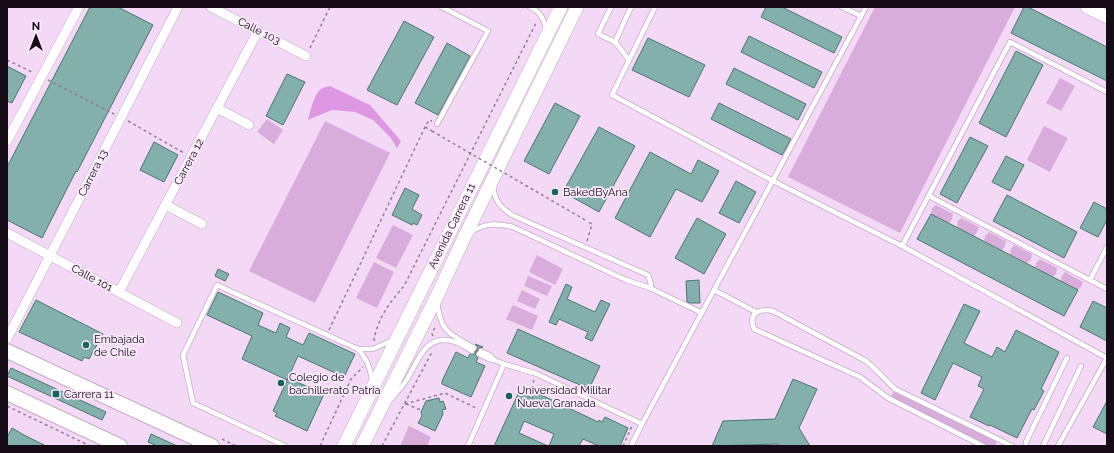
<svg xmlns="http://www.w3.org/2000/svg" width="1114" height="453" font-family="Raleway,sans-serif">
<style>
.green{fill:#d8acdb}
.forest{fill:#de98e3}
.building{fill:#83b0aa;stroke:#4b7671}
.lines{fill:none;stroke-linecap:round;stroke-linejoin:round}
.lane-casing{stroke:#c5abc6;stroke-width:6}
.street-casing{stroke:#c5abc6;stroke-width:10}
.secondary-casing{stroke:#c5abc6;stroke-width:14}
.primary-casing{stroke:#c5abc6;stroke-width:16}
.path{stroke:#927f94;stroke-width:1.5;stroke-dasharray:3 3;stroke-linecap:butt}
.lane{stroke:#fff;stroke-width:4.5}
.street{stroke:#fff;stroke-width:9}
.secondary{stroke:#fff;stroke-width:13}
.primary{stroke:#fff;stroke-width:14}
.path-bridge{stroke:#927f94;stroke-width:1.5;stroke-dasharray:3 3;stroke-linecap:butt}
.poi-dot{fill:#17635d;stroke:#fbeafc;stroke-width:1.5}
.labels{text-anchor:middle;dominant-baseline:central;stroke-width:3.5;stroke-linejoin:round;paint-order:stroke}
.street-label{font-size:11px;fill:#150c16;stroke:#fbeafc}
.poi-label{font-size:11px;fill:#150c16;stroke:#fbeafc;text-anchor:start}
</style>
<rect width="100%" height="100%" fill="#f4d9f6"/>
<g class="green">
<path d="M875,7h140l-115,226 -112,-56z"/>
<path d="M1060,78l15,8 -14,25 -15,-8z"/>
<path d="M267,119l16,11 -9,14 -17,-12z"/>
<path d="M325,121l65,32 -75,150 -66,-32z"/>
<path d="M1044,126l24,12 -18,34 -23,-12z"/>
<path d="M936,205l17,9 -1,5 -3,4 -18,-9 1,-6z"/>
<path d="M961,218l18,9 -3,7 -2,2 -17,-9 1,-6z"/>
<path d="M393,225l20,10 -17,33 -20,-10z"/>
<path d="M989,232l17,9 -1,5 -3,4 -18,-9 1,-5z"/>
<path d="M1014,245l18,9 -1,6 -4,3 -17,-9 1,-5z"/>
<path d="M537,255l26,14 -8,16 -26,-13z"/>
<path d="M1040,259l17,9 -1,6 -4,3 -17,-9 1,-5z"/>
<path d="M374,262l20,10 -17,36 -21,-10z"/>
<path d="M1065,272l18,10 -2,5 -3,3 -17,-9 1,-5z"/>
<path d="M528,276l24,10 -5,10 -23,-10z"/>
<path d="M522,290l18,9 -5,10 -18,-8z"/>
<path d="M513,305l25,11 -6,14 -26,-11z"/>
<path d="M894,390l103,51 -2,5h-7l-97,-49z"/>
<path d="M409,426l22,11 -4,9h-27z"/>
</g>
<path class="forest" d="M330,86l40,19 31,36 -4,7 -7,-11 -17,-17 -18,-8 -23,-2 -24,10c2,-8 6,-26 13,-31 2,-2 6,-2 9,-3z"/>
<g class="building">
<path d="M90,7h28l35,18 -76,147 -1,-1 -34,67 -35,-18v-53z"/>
<path d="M766,7h16l60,30 -8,16 -73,-36z"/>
<path d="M1024,7h4l79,40v34l-96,-48z"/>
<path d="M404,21l30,16 -37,68 -30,-15z"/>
<path d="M749,36l73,36 -8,16 -73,-36z"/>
<path d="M648,38l57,27 -16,32 -57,-27z"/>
<path d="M447,43l23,13 -32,59 -23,-12z"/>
<path d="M1016,51l27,14 -37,72 -27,-14z"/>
<path d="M7,66l19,10 -14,27 -5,-2z"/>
<path d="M734,68l72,36 -8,16 -72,-36z"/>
<path d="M287,74l18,8 -22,43 -17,-9z"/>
<path d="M555,103l25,13 -31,58 -25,-13z"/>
<path d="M719,103l72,36 -9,16 -71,-36z"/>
<path d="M599,127l36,19 -36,66 -36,-20z"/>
<path d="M970,137l18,9 -31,57 -17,-9z"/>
<path d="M154,142l24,13 -14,27 -24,-12z"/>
<path d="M650,152l41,22 7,-14 21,11 -17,31 -26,-13 -26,48 -35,-19z"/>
<path d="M1006,156l18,9 -14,26 -18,-9z"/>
<path d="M736,181l20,11 -17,31 -20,-10z"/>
<path d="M405,188l14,7 -7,14 10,6 -5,10 -4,-2 -1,2 -20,-10z"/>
<path d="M1007,195l70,37 -13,26 -71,-37z"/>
<path d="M1094,202l13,7v11l-9,17 -18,-9z"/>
<path d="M931,214l147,76 -14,26 -147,-77z"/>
<path d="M697,218l29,16 -22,40 -29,-16z"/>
<path d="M218,269l11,5 -4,7 -10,-5z"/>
<path d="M699,280l1,23h-10l-3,-1 -1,-21z"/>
<path d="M566,284l6,3 -5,12 28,13 6,-12 9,4 -18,37 -7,-3 3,-6 -29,-13 -3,6 -7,-3z"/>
<path d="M218,292l45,21 -5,12 18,8 4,-10 10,5 -4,9 17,8 6,-12 46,21 -11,23 -46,-21 -11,24 -45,-21 10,-23 -45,-21z"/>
<path d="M36,300l67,34 -14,25 -5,-2 -2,4 -63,-29z"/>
<path d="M1093,301l14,7v33l-27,-14z"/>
<path d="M964,304l16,7 -16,32 28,14 5,-10 8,5 11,-22 43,22 -18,37 3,2 -10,19 -2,-1 -15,29 -27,-13 -1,1 -19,-9 14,-28 -6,-3 4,-9 -29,-14 -18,37 -14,-7z"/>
<path d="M518,329l82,37 -11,23 -82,-36z"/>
<path d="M475,344l8,3 -4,1 -3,5v3l2,2 -2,4 9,4 -14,31 -29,-13v-3l14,-29 12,6 2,-4h4l3,-5v-3z"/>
<path d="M11,368l95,44 -4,8 -95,-44z"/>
<path d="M288,378l36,16 -17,37 -32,-15 2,-3 -4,-2z"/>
<path d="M793,379l24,10 -18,39 11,18h-31l-1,-2 -66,2 11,-25 52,-2z"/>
<path d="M519,392l13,6 3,-6 63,30 1,-2 3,2 3,-5 23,11 -8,18h-21l-16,-7 -4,7h-30l5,-12 -30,-13 -5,12 29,13h-54z"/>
<path d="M439,398l1,4 3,-1 3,8 -4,1 1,4 -8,17 -17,-8 4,-7 -1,-4 5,-11z"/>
<path d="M1107,401v33l-14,-7z"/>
<path d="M12,428l12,7 22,11h-39v-9z"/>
<path d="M151,434l26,12h-20l-9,-4z"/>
</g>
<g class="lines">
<defs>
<g id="lane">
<path d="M530,7c11,5 15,13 16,24"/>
<path d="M611,7l-13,27 17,8"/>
<path d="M655,7l-43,88 161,86 129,65 205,112"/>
<path d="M842,7l19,9"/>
<path d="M629,60l-14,-18 16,-35"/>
<path d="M437,124l51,-93 -46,-24"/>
<path d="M493,187c2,14 7,20 19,28l136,60 3,9 -1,4"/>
<path d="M929,196l178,93"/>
<path d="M471,232c14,-9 26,-9 42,-5l113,53 24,8 52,25"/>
<path d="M902,246l108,-204 97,50"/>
<path d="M1090,280l17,-33"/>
<path d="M714,290l42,22"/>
<path d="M437,303c4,30 13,31 37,45"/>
<path d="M358,349h15l20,-9"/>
<path d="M481,351l10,5 3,4"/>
<path d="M479,354l10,5 5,1 10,4 33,10 105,50"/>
<path d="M392,398c5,-6 11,-12 15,-19 10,-15 16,-39 37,-39 10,-1 20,6 28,11"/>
<path d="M285,446l-92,-43 -10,-48 34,-70 141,64c9,10 13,19 14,32"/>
<path d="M468,446l36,-82"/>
<path d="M631,446l11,-22 224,-417"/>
<path d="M983,446l-95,-48 -28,-21 -106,-48c-6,-16 5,-21 19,-18l93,50c11,9 19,19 29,28l117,57"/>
<path d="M1026,446v-4l41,-84"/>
<path d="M1043,446l38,-80"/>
<path d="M1058,446l49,-88"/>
</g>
<g id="street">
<path d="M211,7l95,49"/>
<path d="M217,108l32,17"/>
<path d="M7,141l72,-134"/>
<path d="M166,205l36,19"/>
<path d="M7,233l170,90"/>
<path d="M119,292l139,-261"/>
<path d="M7,339l171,-332"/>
</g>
<g id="secondary">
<path d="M1087,7l20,10"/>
<path d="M344,446l217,-439"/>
<path d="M362,446l74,-148 29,-62 112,-229"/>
</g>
<g id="primary">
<path d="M7,351l205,95"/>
<path d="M7,393l113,53"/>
</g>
</defs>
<use href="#lane" class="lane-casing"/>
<use href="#street" class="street-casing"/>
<use href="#secondary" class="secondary-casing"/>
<use href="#primary" class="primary-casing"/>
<g class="path">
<path d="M310,48l20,-41"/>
<path d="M7,60l27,13"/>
<path d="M48,80l66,34"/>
<path d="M128,121l56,32"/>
<path d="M425,127l7,4"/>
<path d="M587,241l5,-17 -5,-3"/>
<path d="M329,330l96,-203 4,-7 3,1"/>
<path d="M433,336l-1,-2 4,-9"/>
<path d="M374,341c3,-22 16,-39 30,-55l133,-265"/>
<path d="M531,388l3,-8"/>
<path d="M405,404l40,-11 33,16"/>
<path d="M406,404l15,6"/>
<path d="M7,406l83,40"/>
<path d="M222,439l14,7"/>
<path d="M320,446l31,-67 12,-12"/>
<path d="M382,446l50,-94"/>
<path d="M623,446l9,-20"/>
</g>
<use href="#lane" class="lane"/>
<use href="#street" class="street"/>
<use href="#secondary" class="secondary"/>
<use href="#primary" class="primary"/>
<path class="path-bridge" d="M432,131l155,90"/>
</g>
<g class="poi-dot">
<circle cx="555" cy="192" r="4"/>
<circle cx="86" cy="345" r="4"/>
<circle cx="281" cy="383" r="4"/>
<rect x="52" y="390" width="8" height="8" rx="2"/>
<circle cx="509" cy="396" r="4"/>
</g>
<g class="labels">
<g class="street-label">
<text transform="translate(259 31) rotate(27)">Calle 103</text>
<text transform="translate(189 162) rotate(-62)">Carrera 12</text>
<text transform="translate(93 173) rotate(-63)">Carrera 13</text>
<text transform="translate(452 226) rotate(-64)">Avenida Carrera 11</text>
<text transform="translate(92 278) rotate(28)">Calle 101</text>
</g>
<g class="poi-label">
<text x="563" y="192">BakedByAna</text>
<text x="94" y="339">Embajada<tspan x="94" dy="13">de Chile</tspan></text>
<text x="289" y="377">Colegio de<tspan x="289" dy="13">bachillerato Patria</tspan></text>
<text x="517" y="390">Universidad Militar<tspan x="517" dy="13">Nueva Granada</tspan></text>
<text x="64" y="394">Carrera 11</text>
</g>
</g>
<rect width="1114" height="453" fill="none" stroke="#150c16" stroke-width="16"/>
<g transform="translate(36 36)" stroke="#fbeafc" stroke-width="3" paint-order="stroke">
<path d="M0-3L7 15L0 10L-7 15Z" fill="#150c16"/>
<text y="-6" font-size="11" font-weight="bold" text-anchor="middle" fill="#150c16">N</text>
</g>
</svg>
